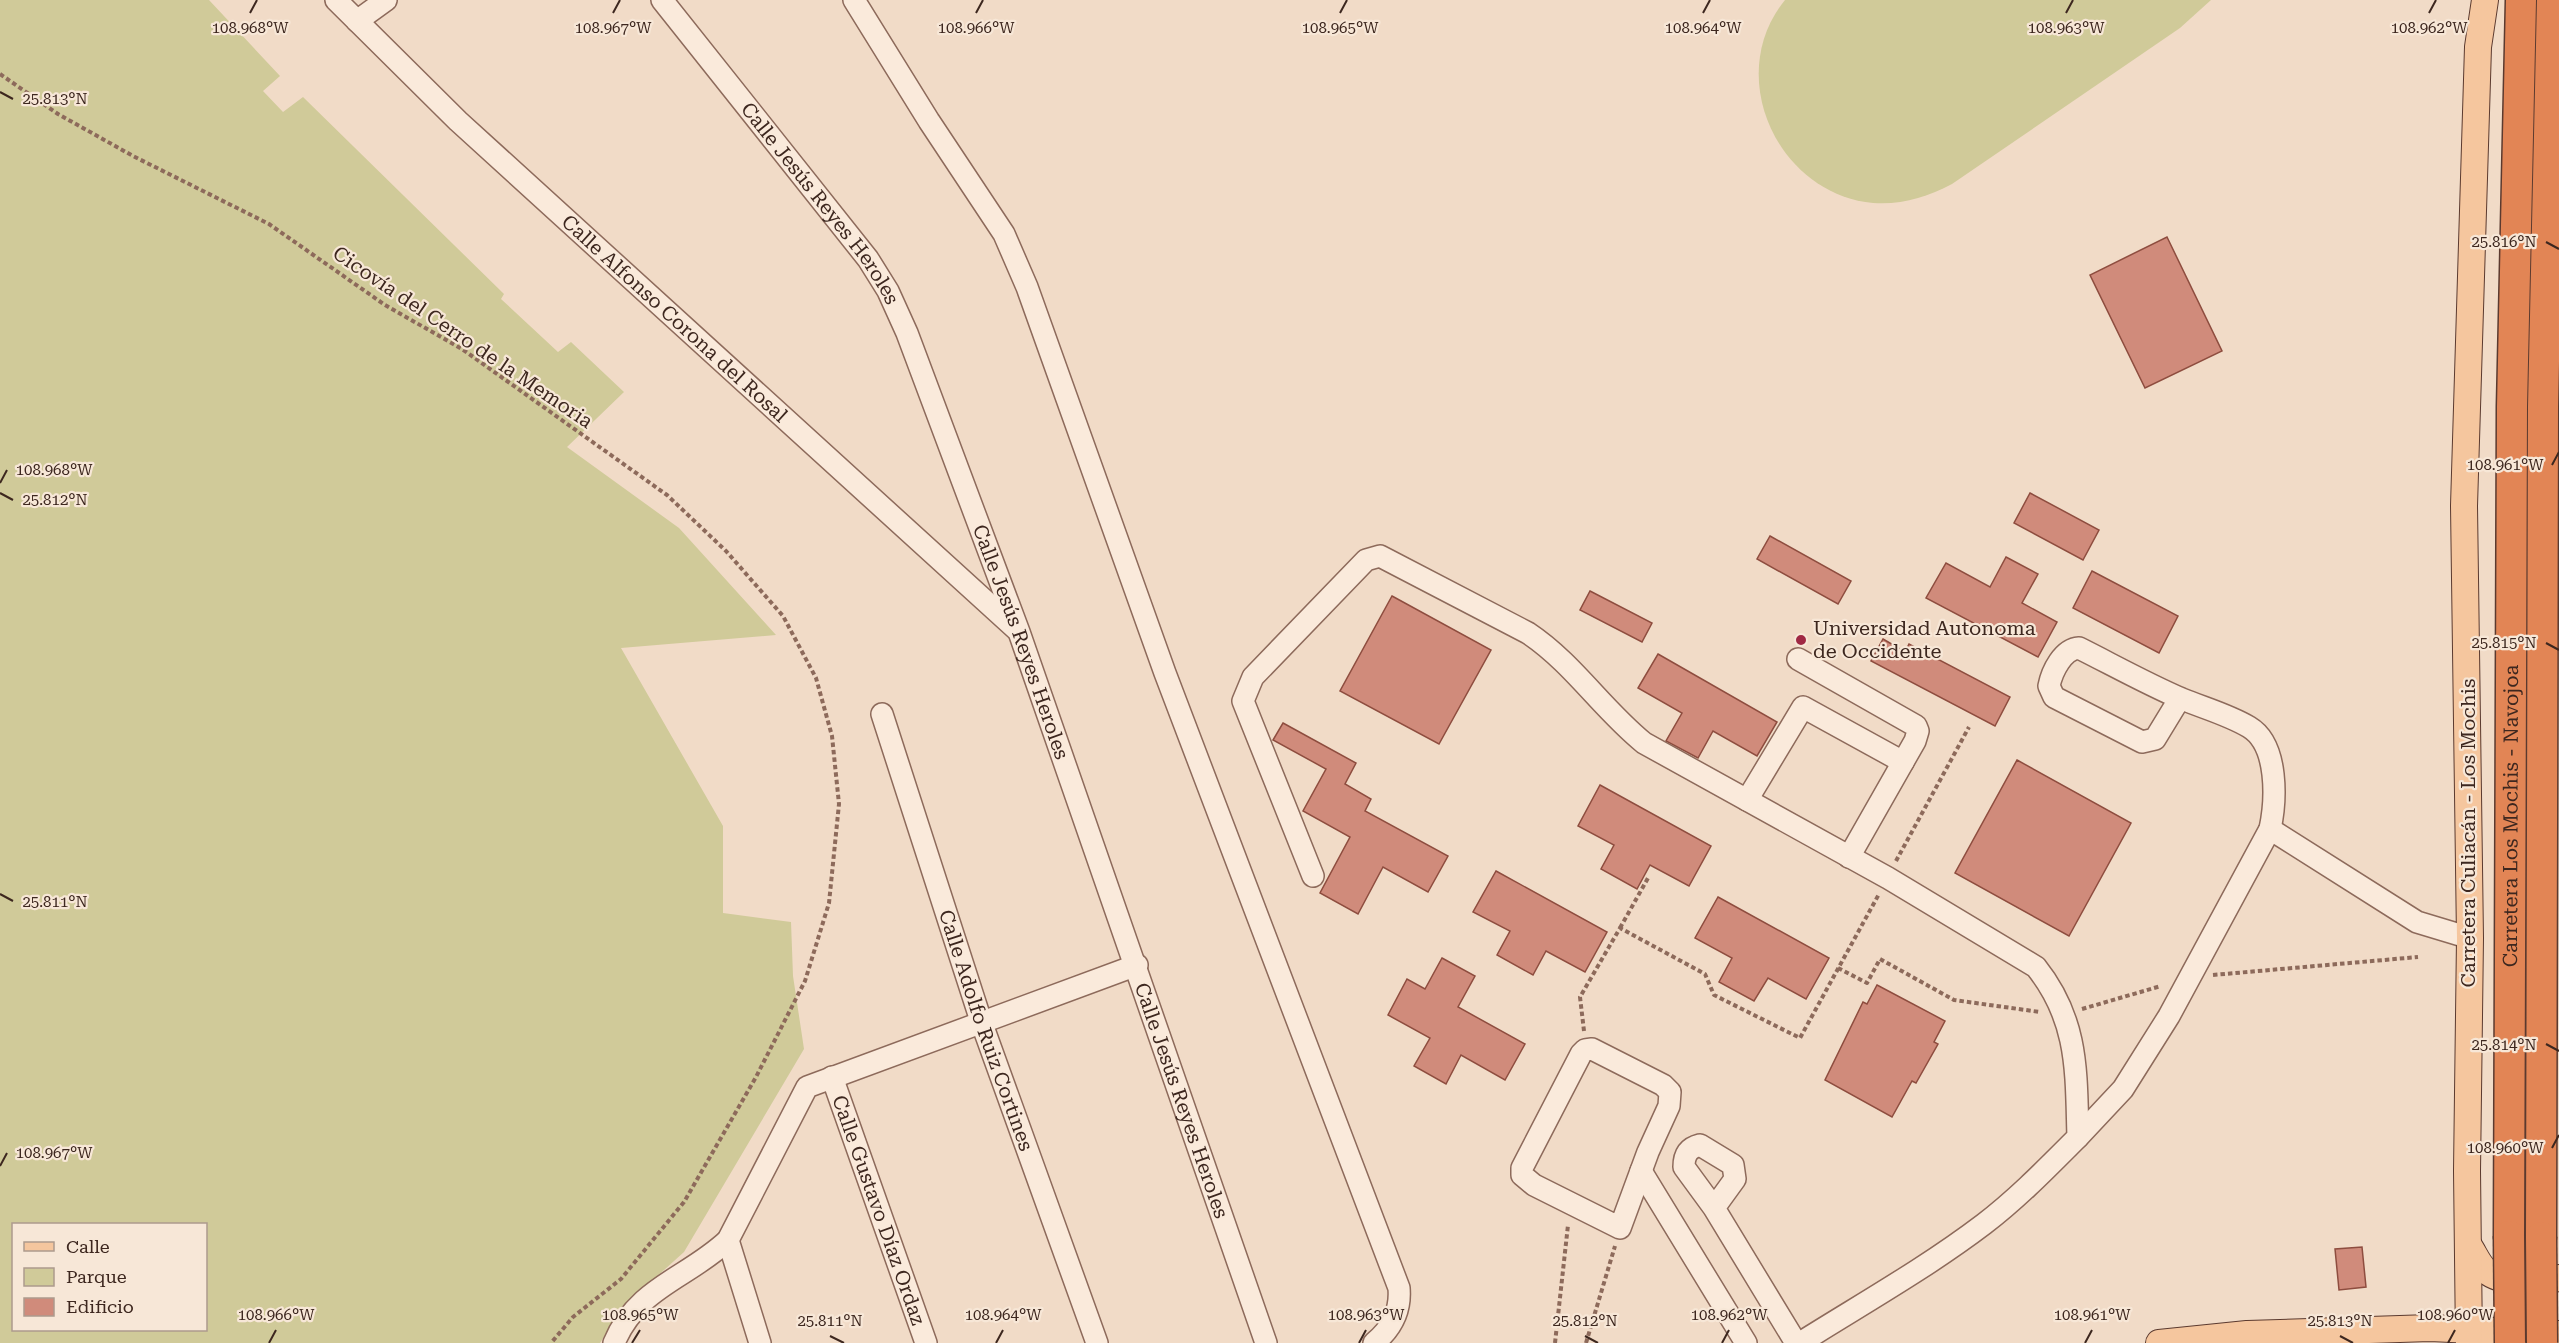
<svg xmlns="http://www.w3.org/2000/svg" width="2559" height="1343" font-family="'Roboto Serif',serif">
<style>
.green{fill:#d0ca99;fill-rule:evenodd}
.building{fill:#d08b7b;stroke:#8e4d3f;stroke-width:1.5}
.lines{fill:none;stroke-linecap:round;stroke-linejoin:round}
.minor-casing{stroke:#8d6a5b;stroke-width:24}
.major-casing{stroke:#5b3a2f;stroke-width:28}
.highway-casing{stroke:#5b3a2f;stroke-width:33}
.path{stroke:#8d6a5b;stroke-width:4;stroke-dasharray:4.5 3;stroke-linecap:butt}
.minor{stroke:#faeadb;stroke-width:21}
.major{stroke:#f5c69e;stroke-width:26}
.highway{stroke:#e28555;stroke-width:30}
.highway-bridge-casing{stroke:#5b3a2f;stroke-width:33;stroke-linecap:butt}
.highway-bridge{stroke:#e28555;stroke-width:30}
.ticks{fill:none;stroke:#3d271f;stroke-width:2}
.poi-dot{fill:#a02843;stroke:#f7e7d7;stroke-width:2}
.labels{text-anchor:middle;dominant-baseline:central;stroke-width:4.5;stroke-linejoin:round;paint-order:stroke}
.street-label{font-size:20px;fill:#3d271f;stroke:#f7e7d7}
.poi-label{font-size:20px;fill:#3d271f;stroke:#f7e7d7;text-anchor:start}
.ticks-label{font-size:15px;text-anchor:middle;fill:#3d271f;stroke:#f7e7d7;stroke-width:4.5;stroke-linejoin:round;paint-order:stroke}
</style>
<rect width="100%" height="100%" fill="#f1dbc7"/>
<g class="green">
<path d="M0,0h209l71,76 -17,15 20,21 20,-15 201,197 -3,5 57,53 13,-10 53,50 -57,55 112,81 97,107 -155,13 102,178v87l68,9 2,54 11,73 -120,203 -61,55 -23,36h-600zM14,1224h192v106h-192z"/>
<path d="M1785,0h426l-31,28 -228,156c-25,13 -50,21 -79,19 -95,-9 -150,-127 -88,-203z"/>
</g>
<g class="building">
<path d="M2167,237l55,114 -77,37 -55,-113z"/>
<path d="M2030,493l69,37 -16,30 -69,-37z"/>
<path d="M1770,536l81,45 -13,23 -81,-45z"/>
<path d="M2006,557l32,17 -16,29 35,19 -19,35 -112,-59 20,-35 44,24z"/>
<path d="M2092,571l86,45 -19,37 -86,-45z"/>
<path d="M1590,591l62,32 -10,19 -62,-32z"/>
<path d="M1392,596l99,54 -52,94 -99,-53z"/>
<path d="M1883,639l22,13 4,-8 101,53 -15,29 -124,-65z"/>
<path d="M1658,654l119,68 -20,34 -44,-25 -15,27 -32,-17 16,-28 -44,-25z"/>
<path d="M1283,723l73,40 -11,21 26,15 -6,12 83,45 -20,36 -45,-25 -25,47 -38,-21 30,-56 -47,-26 23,-42 -53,-29z"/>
<path d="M2017,760l114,63 -62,113 -114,-63z"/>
<path d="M1600,785l111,61 -22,40 -39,-21 -13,24 -36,-20 13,-24 -36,-19z"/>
<path d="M1496,871l111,61 -22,40 -39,-21 -13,24 -36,-20 13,-24 -37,-19z"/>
<path d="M1718,897l111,61 -23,41 -38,-21 -14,23 -35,-19 13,-24 -37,-20z"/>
<path d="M1442,958l33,18 -17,31 67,37 -20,36 -44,-25 -15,29 -32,-18 16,-28 -42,-23 19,-36 18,10z"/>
<path d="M1877,985l68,36 -11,21 4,2 -22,39 -4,-2 -20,36 -67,-37 38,-78 4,2z"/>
<path d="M2362,1247l4,40 -27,3 -4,-41z"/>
</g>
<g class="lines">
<defs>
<g id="minor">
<path id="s1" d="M336,0l122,121 558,508"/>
<path id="s2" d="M662,0l206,259 20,32 19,42 112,299 247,711"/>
<path d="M854,0l75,121 75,113 23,53 138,386 234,615c2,23 -7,40 -25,55"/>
<path d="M357,21l29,-21"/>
<path d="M1798,659l118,67 2,5 -3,10 -66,116"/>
<path id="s3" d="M882,714l100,310 115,319"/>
<path d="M1747,800l56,-93 100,55"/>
<path d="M2270,829l147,93 53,16"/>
<path d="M1313,876l-70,-175 10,-24 113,-117 14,-4 148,77c45,30 74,76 116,110l244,135 148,89c43,54 40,105 42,170 -30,30 -60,61 -94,87 -58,44 -122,80 -184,119"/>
<path d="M1592,1049l71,36 7,7 -1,14 -21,46 -28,76 -86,-43 -12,-10v-7l59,-114 4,-4z"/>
<path id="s4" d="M832,1077l94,266"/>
<path d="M2078,1137l45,-48 46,-73 101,-187c6,-28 9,-84 -21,-102 -20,-12 -45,-19 -67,-28 -35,-15 -69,-34 -103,-51 -16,1 -27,23 -30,38l5,11 88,45 13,-3 25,-41"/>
<path d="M1641,1171l105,172"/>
<path d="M1714,1208l21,-29 -2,-14 -33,-20c-12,3 -16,10 -16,22l30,41 82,135"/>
<path d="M728,1240l32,103"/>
<path d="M614,1343c23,-56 74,-65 114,-103l79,-153 330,-122"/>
</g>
<g id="major">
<path d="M2469,1246c5,7 9,18 16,24 18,15 52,13 74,8"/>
<path d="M2159,1343l88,-9 183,-6 129,6"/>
<path d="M2469,1343l-2,-172 3,-233 -6,-432 14,-459 7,-47"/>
</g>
<g id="highway">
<path id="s5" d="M2509,1236l3,-829 9,-407"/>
<path d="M2541,1237l2,-830 9,-407"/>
</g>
</defs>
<use href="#minor" class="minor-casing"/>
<use href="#major" class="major-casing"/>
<use href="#highway" class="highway-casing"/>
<g class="path">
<path d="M0,74l58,40 75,42 136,68 116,81 77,44 205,146 59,56 57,65 33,62 16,58 7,68 -10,99 -24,78 -49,96 -72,125 -63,77 -48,38 -22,26"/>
<path d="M1896,861l73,-134"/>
<path d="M1620,928l28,-50"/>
<path d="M1838,968l29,15 13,-24 74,41 86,12"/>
<path d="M2213,975l205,-18"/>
<path d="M2082,1009l79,-23"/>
<path d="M1584,1031l-4,-34 40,-69 85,46 9,21 86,43 79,-144"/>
<path d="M1555,1343l13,-118"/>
<path d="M1586,1343l29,-97"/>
</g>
<use href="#minor" class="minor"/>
<use href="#major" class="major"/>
<use href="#highway" class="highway"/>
<defs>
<g id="highway-bridge">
<path d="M2509,1236l1,107"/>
<path d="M2541,1237l1,106"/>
</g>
</defs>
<use href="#highway-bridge" class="highway-bridge-casing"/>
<use href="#highway-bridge" class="highway-bridge"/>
</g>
<path class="ticks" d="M250,13l7,-13M613,13l7,-13M976,13l7,-13M1340,13l7,-13M1703,13l7,-13M2066,13l7,-13M2429,13l7,-13M0,92l13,7M2546,242l13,7M2552,465l7,-13M0,483l7,-13M0,493l13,7M2546,643l13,7M0,894l13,7M2546,1044l13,7M2552,1148l7,-13M0,1166l7,-13M830,1336l14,7M1585,1336l13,7M2340,1336l13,7M269,1343l7,-13M632,1343l8,-13M996,1343l7,-13M1359,1343l7,-13M1722,1343l7,-13M2085,1343l7,-13M2448,1343l7,-13"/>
<circle class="poi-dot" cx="1801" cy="640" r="6"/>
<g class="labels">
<g class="street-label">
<text stroke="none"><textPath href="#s2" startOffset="258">Calle Jesús Reyes Heroles</textPath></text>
<text stroke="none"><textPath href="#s1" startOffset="465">Calle Alfonso Corona del Rosal</textPath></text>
<text transform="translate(463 337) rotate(34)">Cicovía del Cerro de la Memoria</text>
<text stroke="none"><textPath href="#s2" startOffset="744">Calle Jesús Reyes Heroles</textPath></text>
<text stroke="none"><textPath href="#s5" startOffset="420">Carretera Los Mochis - Navojoa</textPath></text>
<text transform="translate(2468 833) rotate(-90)">Carretera Culiacán - Los Mochis</text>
<text stroke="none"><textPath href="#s3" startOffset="333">Calle Adolfo Ruiz Cortines</textPath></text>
<text stroke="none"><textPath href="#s2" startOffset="1230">Calle Jesús Reyes Heroles</textPath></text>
<text stroke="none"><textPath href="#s4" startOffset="141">Calle Gustavo Díaz Ordaz</textPath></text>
</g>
<g class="poi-label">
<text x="1813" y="628">Universidad Autonoma<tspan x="1813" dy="23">de Occidente</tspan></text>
</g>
</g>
<g class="ticks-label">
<text x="250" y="33">108.968°W</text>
<text x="613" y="33">108.967°W</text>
<text x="976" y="33">108.966°W</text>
<text x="1340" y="33">108.965°W</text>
<text x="1703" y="33">108.964°W</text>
<text x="2066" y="33">108.963°W</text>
<text x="2429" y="33">108.962°W</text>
<text x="55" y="104">25.813°N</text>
<text x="2504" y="247">25.816°N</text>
<text x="2505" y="470">108.961°W</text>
<text x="54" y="475">108.968°W</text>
<text x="55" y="505">25.812°N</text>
<text x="2504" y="648">25.815°N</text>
<text x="55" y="907">25.811°N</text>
<text x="2504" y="1050">25.814°N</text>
<text x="2505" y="1153">108.960°W</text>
<text x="54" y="1158">108.967°W</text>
<text x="276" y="1320">108.966°W</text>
<text x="640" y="1320">108.965°W</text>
<text x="1003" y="1320">108.964°W</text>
<text x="1366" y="1320">108.963°W</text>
<text x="1729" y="1320">108.962°W</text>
<text x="2092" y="1320">108.961°W</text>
<text x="2455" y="1320">108.960°W</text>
<text x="830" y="1326">25.811°N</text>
<text x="1585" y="1326">25.812°N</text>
<text x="2340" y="1326">25.813°N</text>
</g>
<rect x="12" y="1223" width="195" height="108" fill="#f7e7d7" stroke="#ad9a8d" stroke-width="1.5"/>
<rect x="24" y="1242" width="30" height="9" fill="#f5c69e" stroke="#ad9a8d" stroke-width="1.5"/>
<text x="66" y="1253" font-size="18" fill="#3d271f">Calle</text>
<rect x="24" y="1268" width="30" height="18" fill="#d0ca99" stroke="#ad9a8d" stroke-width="1.5"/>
<text x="66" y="1283" font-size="18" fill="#3d271f">Parque</text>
<rect x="24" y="1298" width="30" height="18" fill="#d08b7b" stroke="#ad9a8d" stroke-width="1.5"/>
<text x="66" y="1313" font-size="18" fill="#3d271f">Edificio</text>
</svg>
